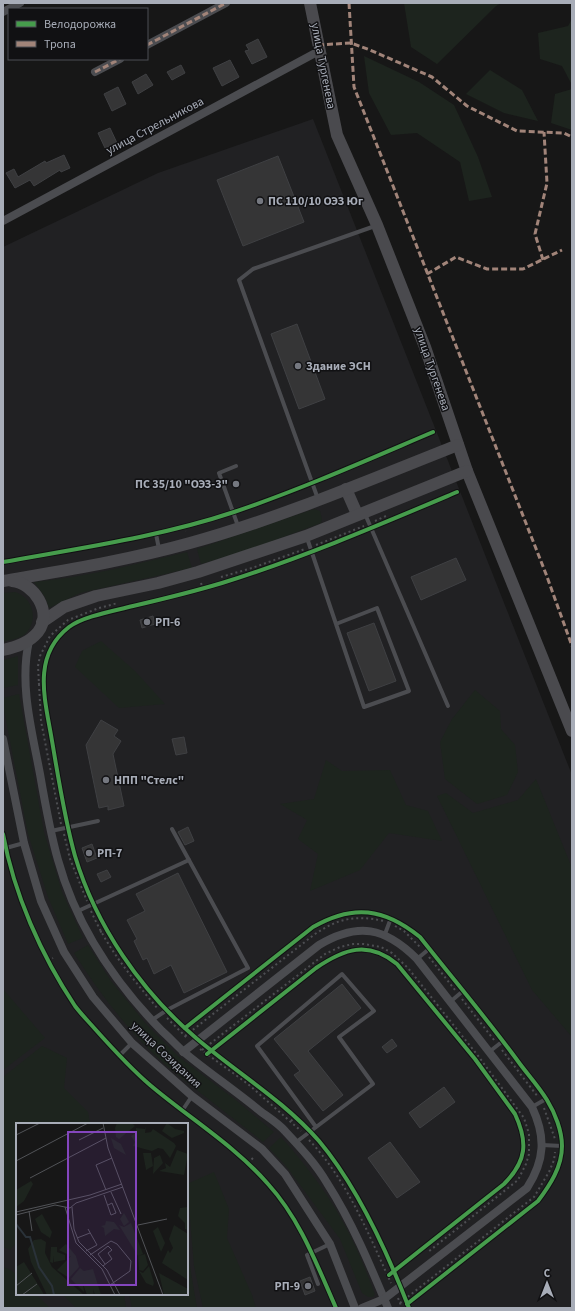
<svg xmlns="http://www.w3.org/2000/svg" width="575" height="1311" font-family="'Source Sans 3',sans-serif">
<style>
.built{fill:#212123;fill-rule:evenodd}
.green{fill:#1d241e}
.building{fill:#353536;stroke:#3f4043}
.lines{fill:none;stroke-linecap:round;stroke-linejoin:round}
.path{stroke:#4d4e52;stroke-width:2;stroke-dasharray:2 3;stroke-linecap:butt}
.lane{stroke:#4b4c50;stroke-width:4}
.street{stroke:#4b4c50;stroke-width:8}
.secondary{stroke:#4a4a4e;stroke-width:12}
.quiet{stroke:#a18479;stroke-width:3;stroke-dasharray:6 3;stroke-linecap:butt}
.cycleway-casing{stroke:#111113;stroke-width:6}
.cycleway{stroke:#469c4c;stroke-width:4}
.poi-dot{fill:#757880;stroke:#111113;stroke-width:1.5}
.labels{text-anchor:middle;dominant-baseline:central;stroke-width:3;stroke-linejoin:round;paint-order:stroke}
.street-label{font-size:12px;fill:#a8adb8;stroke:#111113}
.poi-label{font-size:12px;font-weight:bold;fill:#a8adb8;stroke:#111113;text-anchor:start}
.inset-river{fill:none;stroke:#2a3239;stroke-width:2}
.inset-road{fill:none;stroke:#515357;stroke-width:1}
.view{fill:#8446be;fill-opacity:0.15;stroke:#8446be;stroke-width:2}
.inset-edge{fill:none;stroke:#a8adb8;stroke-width:2}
</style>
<rect width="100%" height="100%" fill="#171717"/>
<path class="built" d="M313,119l259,656v533h-569v-1061l155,-74zM17,1124h170v170h-170z"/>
<g class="green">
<path d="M404,3h97l-5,3 -59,58 -26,-17z"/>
<path d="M572,19v66l-10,-19 -22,-7 -2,-26 30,-7z"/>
<path d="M364,56l55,26 35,23 24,52 14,40 -23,4 -9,-39 -43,-29 -26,2 -22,-42z"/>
<path d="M490,70l32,20 16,31 -34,-8 -38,-19z"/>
<path d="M572,89v41l-21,-7 4,-29z"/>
<path d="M314,509l6,2 2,8 -1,4 -75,28 -45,13 -4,-15z"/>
<path d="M187,552l5,16 -112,25 -31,15 -4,-11 -11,-15c52,-5 102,-18 153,-30z"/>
<path d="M15,592c18,5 25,30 9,43 -6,4 -14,5 -21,7v-49z"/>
<path d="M101,641l34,30 30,33 -46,4 -44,-41 7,-16z"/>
<path d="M18,656v29l-15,3v-28z"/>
<path d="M475,690l25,21 1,18 14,16 3,27 -11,23 -30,9 -32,-25 -5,-37 12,-23z"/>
<path d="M19,694l25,138 18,60 21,46 -15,6 -20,-47 -20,-63 -25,-129v-7z"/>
<path d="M326,760l16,11 48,-1 16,35 22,6 14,30 -53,-8 -29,37 -50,21 8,-37 -20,-15 9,-19 -27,-16 34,-5z"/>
<path d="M536,779l36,89v169l-40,-47 -95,-194 9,-3 27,20 45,-13z"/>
<path d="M88,945l23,36 36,44 31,31 59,45 37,31 -11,10c-32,-26 -65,-50 -96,-76 -37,-32 -67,-72 -93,-113z"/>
<path d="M3,989l42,49 -42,32z"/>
<path d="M42,1046l25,12 -3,30 24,24 2,12h-73v118l-7,8 -7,-3v-170z"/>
<path d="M281,1137c27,30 51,62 69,98 9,18 16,36 23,54l2,5 -2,3h-5l-6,-4 -22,-54 -54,-73 -17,-18z"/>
<path d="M214,1172l15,37 -2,29 25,57 4,13h-53l-9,-42 -7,-82z"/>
<path d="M187,1229l2,31 8,48h-65l-3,-14h58z"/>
<path d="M3,1267l8,3 6,5v19h19l14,14h-47z"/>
<path d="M62,1294h62l2,14h-50z"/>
</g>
<g class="building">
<path d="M258,39l9,18 -15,7 -7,-13 4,-1 -3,-5z"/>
<path d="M230,60l9,17 -17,9 -9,-18z"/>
<path d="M181,65l4,8 -13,7 -5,-8z"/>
<path d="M146,74l7,11 -15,9 -6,-12z"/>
<path d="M118,87l8,17 -14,7 -8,-17z"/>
<path d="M110,128l7,15 -12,5 -7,-15z"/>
<path d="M64,155l6,13 -9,4 -1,-2 -26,16 -4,-6 -15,8 -9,-15 8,-4 4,8 27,-16 1,2z"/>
<path d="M278,156l26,66 -61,24 -26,-66z"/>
<path d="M297,324l28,75 -26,10 -28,-75z"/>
<path d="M456,558l10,22 -45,20 -10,-23z"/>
<path d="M153,616l2,8 -13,4 -2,-8z"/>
<path d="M374,623l22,58 -27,10 -22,-58z"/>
<path d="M101,720l17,10 -4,6 7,5 -8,13 11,52 -16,4v-4l-9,2 -13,-63z"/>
<path d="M184,737l3,16 -11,2 -4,-16z"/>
<path d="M188,827l6,14 -9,4 -7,-13z"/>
<path d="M92,844l5,14 -10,4 -5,-14z"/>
<path d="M107,870l4,7 -10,5 -4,-8z"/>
<path d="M178,873l49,99 -43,21 -13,-28 -17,9 -7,-16 -4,2 -9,-19 3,-2 -10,-19 18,-9 -9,-17z"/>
<path d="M342,984l19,24 -53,43 35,44 -20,16 -29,-36 6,-4 -26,-32z"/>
<path d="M392,1039l5,7 -10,7 -5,-6z"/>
<path d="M444,1087l11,15 -35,26 -11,-15z"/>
<path d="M390,1142l30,40 -23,16 -29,-40z"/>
<path d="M310,1277l5,14 -10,4 -5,-14z"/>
</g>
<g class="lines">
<g class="path">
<path d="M375,521l11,-5"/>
<path d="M185,526l1,5"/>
<path d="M316,545l48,-19"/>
<path d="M221,577l31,-9 53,-19"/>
<path d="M201,583l2,6"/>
<path d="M38,684l6,-1"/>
<path d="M61,824l-20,-103 -3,-55 2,-10 10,-20 18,-16 31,-12 19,-5"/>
<path d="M64,834l6,25 17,42"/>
<path d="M91,911c16,37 41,67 67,98"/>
<path d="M395,926l9,5 17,17"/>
<path d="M100,932l7,-3"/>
<path d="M429,957l26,33"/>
<path d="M48,961l5,-3"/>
<path d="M462,999l32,41"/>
<path d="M167,1018l21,21"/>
<path d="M185,1036l130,-102c24,-16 40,-19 69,-13"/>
<path d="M200,1049l48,35 53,47"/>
<path d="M202,1050l123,-96 15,-7 13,-3h11l17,3 11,6 16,15 71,89 45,61 5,16v20l-3,10 -8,16 -90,72"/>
<path d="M502,1050l36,47"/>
<path d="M544,1108l11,31"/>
<path d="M291,1121l5,-5"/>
<path d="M309,1140c38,40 59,93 82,143"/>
<path d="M248,1163l5,-5"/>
<path d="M398,1298l4,10"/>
<path d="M400,1303l134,-106 15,-25 5,-12 1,-8"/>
</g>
<g class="lane">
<path d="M236,466l-17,7 19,53"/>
<path d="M318,499l-79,-219 14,-11 122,-43"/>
<path d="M365,514l83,192"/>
<path d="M156,534l3,15"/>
<path d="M307,538l57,169 45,-16 -32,-83 -41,16"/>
<path d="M51,831l47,-10"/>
<path d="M6,848l18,-5"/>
<path d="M78,911l111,-51"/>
<path d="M385,934l6,-16"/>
<path d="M417,959l12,-10"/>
<path d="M450,1002l13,-11"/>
<path d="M152,1020l15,-10 81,-42 -76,-139"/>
<path d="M489,1052l14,-11"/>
<path d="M119,1056l13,-13"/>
<path d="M532,1107l14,-8"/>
<path d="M182,1111l10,-15"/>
<path d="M295,1143l78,-59 -34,-47 35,-26 -32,-37 -85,72 59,81"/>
<path d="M542,1145l20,1"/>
<path d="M318,1284l-11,-29 23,-11"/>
</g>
<g class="street">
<path d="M3,12l17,-9"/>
<path d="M147,45l79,-42"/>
<path d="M95,72l25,-13"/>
<path d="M3,221l316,-170"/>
<path d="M29,641c-10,44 3,90 11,133 5,29 10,58 18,86 18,65 57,123 104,171 8,7 15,15 23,22 24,20 51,38 75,58 8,6 18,12 25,20 15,16 31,33 42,52 25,39 43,82 61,125"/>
<path d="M3,739l21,104 17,58 23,51 29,45 39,46 60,53 70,53 23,25 45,70 25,64"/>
<path d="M183,1052l136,-107c39,-23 66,-18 98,14l115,148c14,30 13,53 -5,81l-143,111 -22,9"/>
</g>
<g class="secondary">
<path d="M310,3l27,132 40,90 48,122 42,124 105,260"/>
<path d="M346,489l11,25"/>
<path d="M3,581c63,-11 126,-21 187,-38 91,-25 179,-63 268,-98"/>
<path d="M42,622l22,-15 32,-11 62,-13 40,-11 108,-36 161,-65"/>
<path d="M3,650c13,-3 26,-7 35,-18 15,-20 -4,-49 -26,-51"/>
</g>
<g class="quiet">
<path d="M349,3l5,84 192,487 26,72"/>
<path d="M147,45l79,-42"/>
<path d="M318,45l33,-2 19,7 62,27 35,29 50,25 47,2 8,4"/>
<path d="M95,72l25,-13"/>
<path d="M543,260l-8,-26 12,-51 -3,-51"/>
<path d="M427,274l29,-17 31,12h36l39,-19"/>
</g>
<defs>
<g id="cycleway">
<path d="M3,562c77,-14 156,-25 231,-50 68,-23 133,-52 199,-80"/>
<path d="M3,834c11,60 38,121 72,172 6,8 13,15 20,23 17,19 35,39 55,56 39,33 84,60 118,99 32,35 49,81 68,124"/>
<path d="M185,1028l128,-101c40,-23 71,-19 107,10 33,42 68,83 100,127 9,12 19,23 27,36 8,13 15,31 15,46 0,21 -12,39 -24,55l-131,103"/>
<path d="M207,1054l109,-86c28,-19 52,-28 81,-4l78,95 40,55c13,28 12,47 -11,70l-115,91"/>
<path d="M409,1308c-21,-54 -53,-123 -90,-167 -36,-41 -82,-68 -123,-103 -55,-47 -100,-112 -121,-182 -11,-39 -17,-81 -24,-121 -7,-39 -18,-80 18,-108 15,-11 45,-16 64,-21 30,-7 59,-14 89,-23 80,-25 157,-58 235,-91"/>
</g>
</defs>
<use href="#cycleway" class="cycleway-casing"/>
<use href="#cycleway" class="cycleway"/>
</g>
<g class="poi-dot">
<circle cx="260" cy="201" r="4"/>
<circle cx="298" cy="366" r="4"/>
<circle cx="236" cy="484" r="4"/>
<circle cx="147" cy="622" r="4"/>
<circle cx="106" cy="780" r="4"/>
<circle cx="89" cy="853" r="4"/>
<circle cx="308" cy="1286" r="4"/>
</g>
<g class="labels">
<g class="street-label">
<text transform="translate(323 66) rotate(79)">улица Тургенева</text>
<text transform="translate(155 126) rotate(-28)">улица Стрельникова</text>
<text transform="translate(432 369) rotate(71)">улица Тургенева</text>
<text transform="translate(166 1055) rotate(43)">улица Созидания</text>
</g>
<g class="poi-label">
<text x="268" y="201">ПС 110/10 ОЭЗ Юг</text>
<text x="306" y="366">Здание ЭСН</text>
<text x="228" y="484" text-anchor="end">ПС 35/10 "ОЭЗ-3"</text>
<text x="155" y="622">РП-6</text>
<text x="114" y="780">НПП "Стелс"</text>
<text x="97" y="853">РП-7</text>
<text x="300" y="1286" text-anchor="end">РП-9</text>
</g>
</g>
<g transform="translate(16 1123)">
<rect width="172" height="172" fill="#171717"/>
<path d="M101,0h15l3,3 -16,13 -3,-2 -1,-9zM151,0l8,6 9,2v2l-12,5 -3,-2 -7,-5zM130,3l-1,7 6,-1 2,-3 21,14 2,3 -6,12 -7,-9 -5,-1 -6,3 -19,-5 2,-4 -4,-6 5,-3v-5l9,1zM95,15l10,6 5,11 -12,-7zM161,27l11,4 -4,21 -25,-4 7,-3 -1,-5 5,4zM127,30h8l2,13 -7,4zM144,32l3,8 -10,11 1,-16zM15,58l2,3 -9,17 -8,6v-17zM172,84v23l-3,-1v-6l-7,-7 2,-8zM108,90l5,9 -5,4 -4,-7zM26,91l10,18 -2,6 -9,-6 -6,-13zM90,98l8,1 6,8 -6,-1 -9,7 -1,-8 -3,-2 4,-1zM115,100l12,31 -5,2 7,-2 3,11 -5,6 -4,-1 -1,-14 -19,-31 5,2zM158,102l14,9v46l-26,-17 6,-13 2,3 3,-5 -4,-9zM142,104l7,16 -4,9 -8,-21zM25,116l5,3 -1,11 7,14 32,28h-37l-16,-33 -3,-13 6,-9zM50,121l10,12 3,11 -10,11 -12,-8 14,-14 -4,2v-4l-8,-4zM35,124h6v5l8,3v5l-11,2v-6l-1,7 -3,-1zM8,139l18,29 2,4h-28v-28zM133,143l5,17 -1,3 -7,-3 -7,-12 4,2zM64,145l4,3 9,-2 8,26h-6l-2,-6 1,6h-7l-4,-11 1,8 -13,-13zM143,150l29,16v6h-24z" fill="#1d241e"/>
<path class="inset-river" d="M0,101l10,13h4l9,30 13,19 2,9"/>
<path class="inset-road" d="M87,0l5,25 55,147M0,12l24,-12M63,17l24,-12M0,38l72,-38M14,55l76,-40M90,67l-10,-25 16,-7M95,69l10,22M88,72l7,20 5,-2 -4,-10 -4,2M49,84l11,36 26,26 13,26M56,84l2,22 5,13 28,28 13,25M13,88l3,20M0,89l74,-17 32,-11M0,92l39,-10 15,3 6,-5 47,-16M122,102l29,-6M61,115l13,-5M70,128l11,-6 -9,-16M74,132l21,-14 6,3 14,17 -1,10 -20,14M87,143l9,-7 -4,-6 4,-3 -4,-4 -10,8 7,10M0,163l16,-13M6,172l15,-11"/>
<path class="view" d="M52,9h68v153h-68z"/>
<rect width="172" height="172" class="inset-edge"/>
</g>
<rect width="575" height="1311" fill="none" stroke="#a8adb8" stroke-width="8"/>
<rect x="8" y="8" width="140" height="52" fill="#111113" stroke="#4d4f55"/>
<rect x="16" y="21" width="20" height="6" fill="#469c4c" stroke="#4d4f55"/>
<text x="44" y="28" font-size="12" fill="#a8adb8">Велодорожка</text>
<rect x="16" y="41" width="20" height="6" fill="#a18479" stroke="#4d4f55"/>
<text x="44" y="48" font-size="12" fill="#a8adb8">Тропа</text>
<g transform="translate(547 1283)" stroke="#111113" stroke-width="3" paint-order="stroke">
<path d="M0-3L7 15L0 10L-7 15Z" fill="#a8adb8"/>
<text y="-6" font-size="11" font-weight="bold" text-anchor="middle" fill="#a8adb8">С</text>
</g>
</svg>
